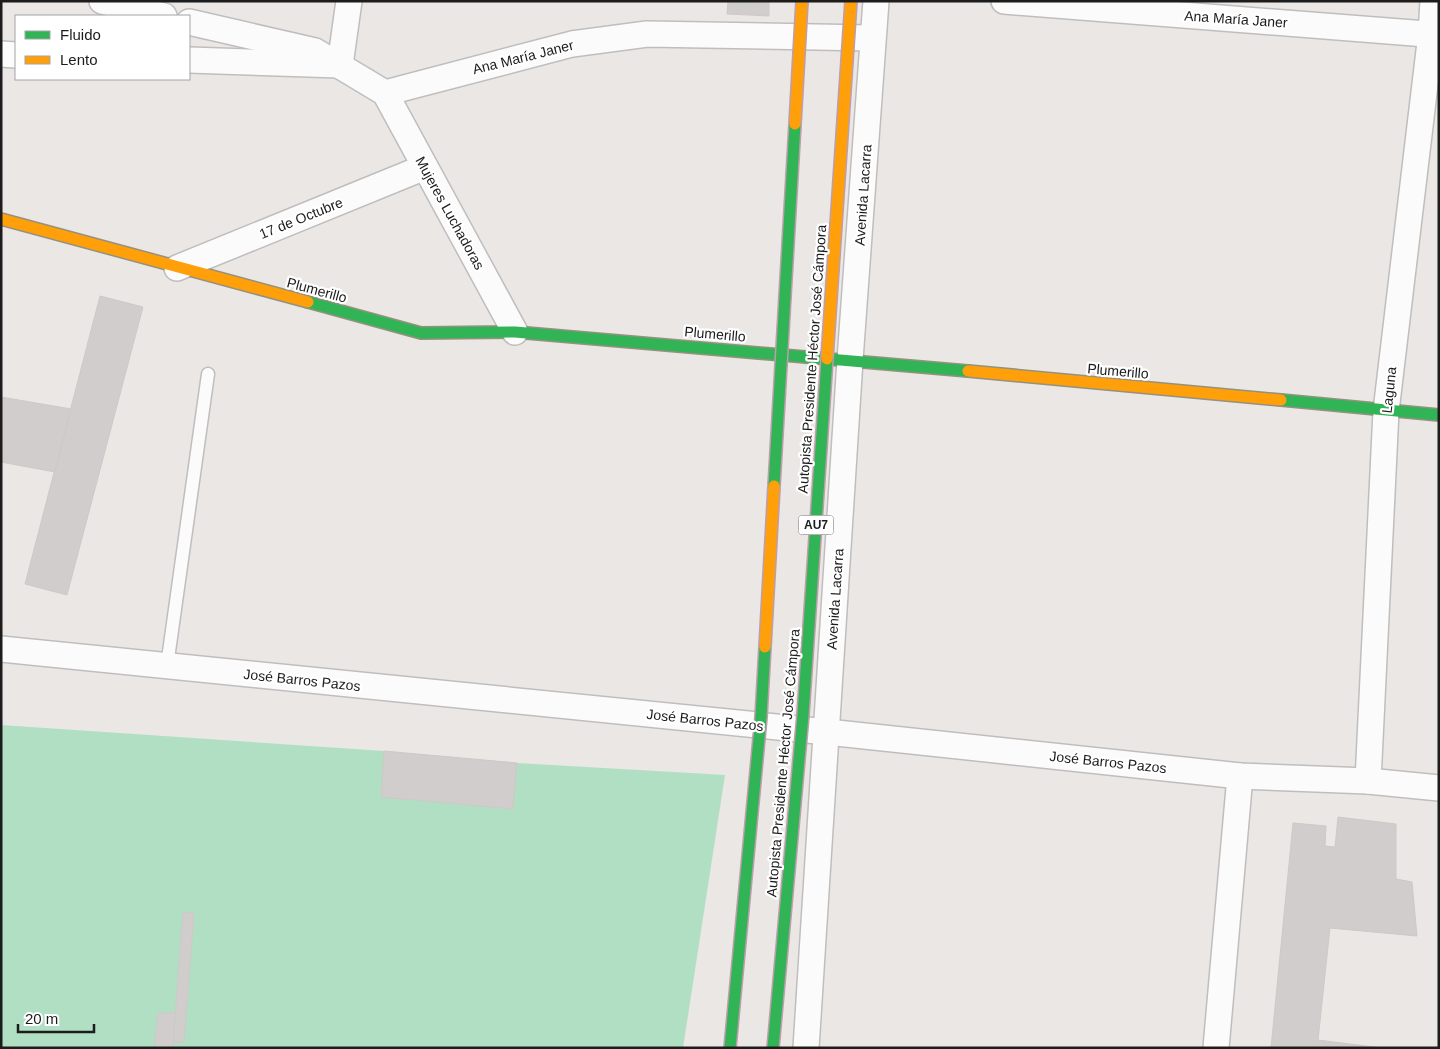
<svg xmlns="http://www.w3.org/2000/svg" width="1440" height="1049" font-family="Arial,sans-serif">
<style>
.pitch{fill:#b1dfc3}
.building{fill:#d1cdcc;stroke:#cdc9c7}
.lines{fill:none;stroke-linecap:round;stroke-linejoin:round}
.lane-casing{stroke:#c0bebd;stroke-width:15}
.street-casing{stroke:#c0bebd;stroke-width:28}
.fast-casing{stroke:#94917e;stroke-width:14}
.slow-casing{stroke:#94917e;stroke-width:14}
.lane{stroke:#fcfbfb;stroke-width:12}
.street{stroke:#fcfbfb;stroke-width:25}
.fast{stroke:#30b455;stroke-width:11}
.slow{stroke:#ff9f0a;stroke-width:11}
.fast-bridge-casing{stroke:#be9dad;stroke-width:14;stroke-linecap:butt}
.slow-bridge-casing{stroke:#be9dad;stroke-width:14;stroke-linecap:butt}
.fast-bridge{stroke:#30b455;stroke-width:11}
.slow-bridge{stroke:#ff9f0a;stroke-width:11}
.labels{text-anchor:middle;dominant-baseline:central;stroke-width:4.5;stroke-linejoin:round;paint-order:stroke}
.shield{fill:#fff;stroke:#606060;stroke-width:1}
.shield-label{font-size:12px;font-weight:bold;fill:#1c1c1c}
.street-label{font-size:14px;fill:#1c1c1c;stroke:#fff}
</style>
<rect width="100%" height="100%" fill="#eae7e5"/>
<path class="pitch" d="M1,725l383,26 133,12 208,12 -42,273h-682z"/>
<g class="building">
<path d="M728,1h41v15l-42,-2z"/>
<path d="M100,296l43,11 -76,288 -42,-11z"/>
<path d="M1,397l70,12 -16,63 -54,-10z"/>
<path d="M384,751l133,12 -4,46 -132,-12z"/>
<path d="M1338,817l58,7v55l16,3 5,54 -87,-8 -12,112 64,8h-111l22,-225 33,3 -1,20 10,1z"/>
<path d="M183,912l11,1 -10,130 -11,-1z"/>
<path d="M158,1013h17l-2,35h-19z"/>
</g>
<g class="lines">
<defs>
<path id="lane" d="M167,666l41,-292"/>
<g id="street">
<path d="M102,1l62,15"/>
<path d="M1004,1l435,34"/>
<path d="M189,22l126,29 70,42 187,-49 75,-10 223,4"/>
<path d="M1,54l15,1"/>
<path d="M189,60l151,5 9,-64"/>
<path d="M385,93l130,239"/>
<path d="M177,268l248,-101"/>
<path d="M1,649l826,83 413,44 128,5 71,7"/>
<path d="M1368,781l18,-370 45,-377 2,-33"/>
<path d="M806,1048l44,-688 26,-359"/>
<path d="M1216,1048l24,-272"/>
</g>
<g id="fast">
<path d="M308,302l113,31 94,-1 453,39"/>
<path d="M1281,400l158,15"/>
</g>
<g id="slow">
<path d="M1,219l307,83"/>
<path d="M968,371l313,29"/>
</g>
</defs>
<use href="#lane" class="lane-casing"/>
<use href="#street" class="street-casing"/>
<use href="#fast" class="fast-casing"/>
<use href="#slow" class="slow-casing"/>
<use href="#lane" class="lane"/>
<use href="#street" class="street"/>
<use href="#fast" class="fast"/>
<use href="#slow" class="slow"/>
<defs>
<g id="fast-bridge">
<path d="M774,486l21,-362"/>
<path d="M730,1048l31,-331 4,-70"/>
<path d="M773,1048l30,-333 24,-356"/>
</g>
<g id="slow-bridge">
<path d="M795,124l7,-123"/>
<path d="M827,359l24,-358"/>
<path d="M765,647l9,-161"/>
</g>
</defs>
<use href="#fast-bridge" class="fast-bridge-casing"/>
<use href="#slow-bridge" class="slow-bridge-casing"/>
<use href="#fast-bridge" class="fast-bridge"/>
<use href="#slow-bridge" class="slow-bridge"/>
</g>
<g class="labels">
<rect class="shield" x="798.5" y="515.5" width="35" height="19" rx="4"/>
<g class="shield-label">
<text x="816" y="525">AU7</text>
</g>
<g class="street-label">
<text transform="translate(1236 19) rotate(4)">Ana María Janer</text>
<text transform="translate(523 57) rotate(-14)">Ana María Janer</text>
<text transform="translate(863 195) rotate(-86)">Avenida Lacarra</text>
<text transform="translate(450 213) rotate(61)">Mujeres Luchadoras</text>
<text transform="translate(301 218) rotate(-22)">17 de Octubre</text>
<text transform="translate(317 290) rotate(15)">Plumerillo</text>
<text transform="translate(715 334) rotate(5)">Plumerillo</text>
<text transform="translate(812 359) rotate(-86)">Autopista Presidente Héctor José Cámpora</text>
<text transform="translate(1118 371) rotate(5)">Plumerillo</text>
<text transform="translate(1389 390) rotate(-84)">Laguna</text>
<text transform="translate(835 599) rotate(-86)">Avenida Lacarra</text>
<text transform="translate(302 680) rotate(6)">José Barros Pazos</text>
<text transform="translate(705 720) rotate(6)">José Barros Pazos</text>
<text transform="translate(1108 762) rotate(6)">José Barros Pazos</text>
<text transform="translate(783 763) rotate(-85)">Autopista Presidente Héctor José Cámpora</text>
</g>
</g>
<rect width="1440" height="1049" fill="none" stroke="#1c1c1c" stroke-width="5"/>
<rect x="15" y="15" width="175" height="65" fill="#ffffff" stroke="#a4a4a4"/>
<rect x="25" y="31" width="25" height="8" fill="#30b455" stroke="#a4a4a4"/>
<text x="60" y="40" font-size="15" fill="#1c1c1c">Fluido</text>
<rect x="25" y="56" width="25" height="8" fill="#ff9f0a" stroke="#a4a4a4"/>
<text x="60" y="65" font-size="15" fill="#1c1c1c">Lento</text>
<path d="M18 1024v8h76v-8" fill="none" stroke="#1c1c1c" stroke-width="2.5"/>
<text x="25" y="1024" font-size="15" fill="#1c1c1c" stroke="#ffffff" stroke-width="4" paint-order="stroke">20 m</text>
</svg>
